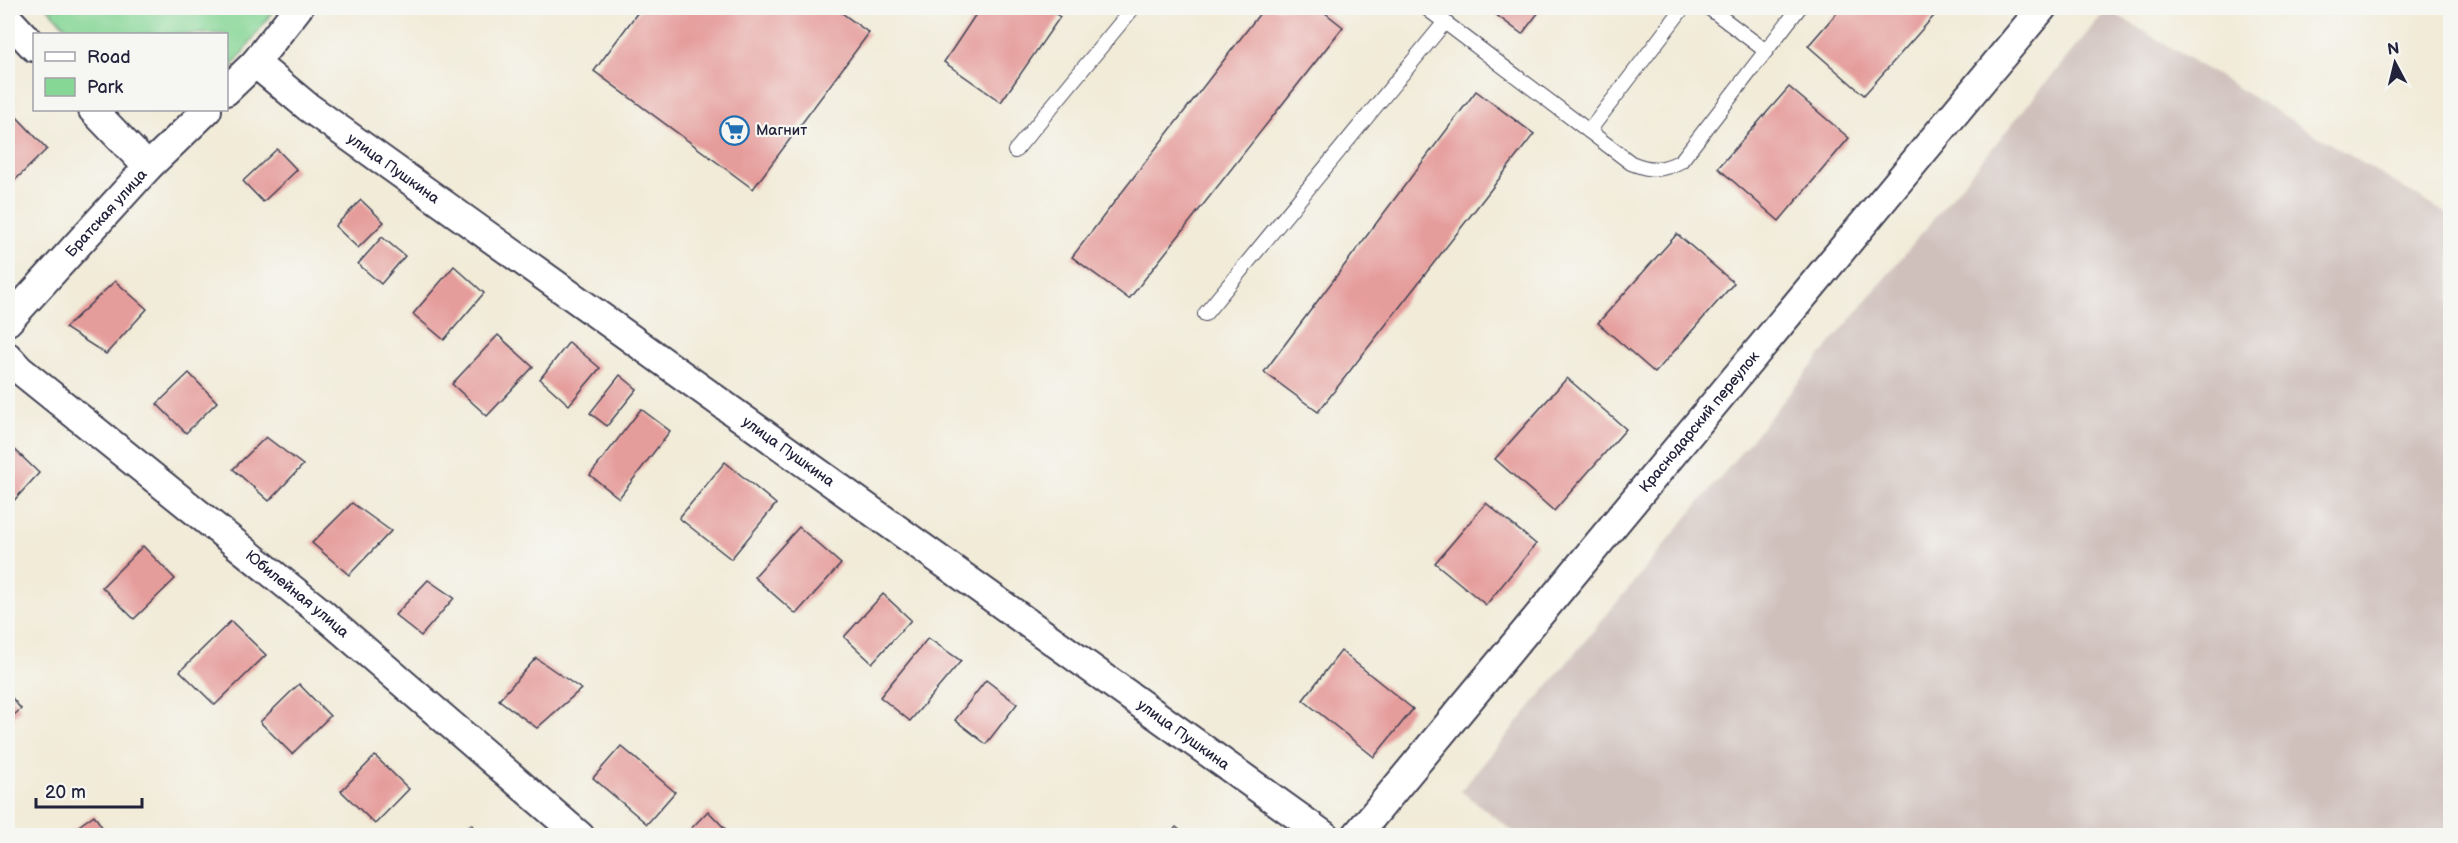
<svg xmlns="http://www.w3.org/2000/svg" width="2458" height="843" font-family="'Balsamiq Sans',sans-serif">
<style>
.industrial{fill:#cfc0bb}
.green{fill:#86d696;stroke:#547c68;stroke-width:1.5}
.building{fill:#e59d9b}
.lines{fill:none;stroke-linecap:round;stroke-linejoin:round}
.lane-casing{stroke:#414053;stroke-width:16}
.street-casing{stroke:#414053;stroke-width:32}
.lane{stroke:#fff;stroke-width:14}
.street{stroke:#fff;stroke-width:28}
.labels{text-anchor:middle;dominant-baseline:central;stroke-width:4.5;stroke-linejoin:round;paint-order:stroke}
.poi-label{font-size:15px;fill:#22223b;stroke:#f6f6f2;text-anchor:start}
.street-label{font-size:15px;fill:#22223b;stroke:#f6f6f2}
</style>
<rect width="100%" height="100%" fill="#f6f6f2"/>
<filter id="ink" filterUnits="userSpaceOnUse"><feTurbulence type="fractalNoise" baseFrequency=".0167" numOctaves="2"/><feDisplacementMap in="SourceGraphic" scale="12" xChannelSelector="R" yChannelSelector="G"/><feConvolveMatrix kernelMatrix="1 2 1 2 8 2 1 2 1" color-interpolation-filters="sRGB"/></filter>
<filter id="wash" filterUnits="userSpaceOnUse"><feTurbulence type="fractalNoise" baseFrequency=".008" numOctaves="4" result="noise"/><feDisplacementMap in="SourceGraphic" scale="24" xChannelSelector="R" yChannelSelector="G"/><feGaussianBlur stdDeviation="1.35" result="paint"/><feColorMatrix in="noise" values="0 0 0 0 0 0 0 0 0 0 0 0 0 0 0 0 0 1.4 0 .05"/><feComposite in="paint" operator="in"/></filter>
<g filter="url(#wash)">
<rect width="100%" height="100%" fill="#f1ebd8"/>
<path class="industrial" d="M2107,9l343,207v619h-932l-57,-44z"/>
<path class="green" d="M47,8h228l-48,66 -1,-40h-153z"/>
<g id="blocks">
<g class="building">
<path d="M641,8h194l34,25 -116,156 -159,-118z"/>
<path d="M980,8h67l13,9 -59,85 -57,-40z"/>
<path d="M1264,8h55l24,19 -214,272 -57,-42z"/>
<path d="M1487,8h55l-20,26z"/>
<path d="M1841,8h100l-77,87 -56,-49z"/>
<path d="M1789,87l60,51 -70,83 -61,-53z"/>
<path d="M1476,91l58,43 -216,278 -54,-40z"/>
<path d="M14,114l33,35 -38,37 -1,-65z"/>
<path d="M277,149l20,21 -34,32 -20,-21z"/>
<path d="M361,200l23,22 -26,26 -23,-22z"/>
<path d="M1677,234l57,49 -79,90 -57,-50z"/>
<path d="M382,237l23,19 -24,28 -23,-20z"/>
<path d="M454,266l30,27 -40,47 -31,-26z"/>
<path d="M115,281l32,28 -41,45 -41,-26z"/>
<path d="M498,335l35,32 -46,49 -35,-32z"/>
<path d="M569,342l31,26 -31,37 -29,-26z"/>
<path d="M189,373l28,29 -31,31 -29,-29z"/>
<path d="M620,375l17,14 -30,37 -17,-13z"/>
<path d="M1567,378l59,51 -72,82 -59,-52z"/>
<path d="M641,409l29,22 -51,67 -29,-23z"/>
<path d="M266,437l37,28 -34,36 -36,-32z"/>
<path d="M10,445l29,28 -31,34v-59z"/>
<path d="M725,462l51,42 -45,55 -52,-41z"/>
<path d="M352,503l39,28 -42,44 -37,-32z"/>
<path d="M1486,503l50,41 -50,61 -51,-42z"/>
<path d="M799,527l42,37 -45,50 -42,-37z"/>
<path d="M143,546l32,33 -41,40 -32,-32z"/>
<path d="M428,580l26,18 -33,38 -26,-21z"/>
<path d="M883,594l28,26 -39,43 -28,-26z"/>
<path d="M231,621l35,34 -51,50 -35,-34z"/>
<path d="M928,638l33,23 -51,60 -30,-24z"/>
<path d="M1341,651l72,58 -39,48 -71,-57z"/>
<path d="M536,658l45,31 -44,39 -38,-28z"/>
<path d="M986,680l31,24 -31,40 -31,-24z"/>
<path d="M299,684l31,32 -38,38 -32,-32z"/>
<path d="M8,693l13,16 -13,11z"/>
<path d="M621,746l54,46 -28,32 -54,-46z"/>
<path d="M375,756l34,33 -34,35 -34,-33z"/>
<path d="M708,811l24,25h-48z"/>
<path d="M94,815l14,21h-43z"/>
<path d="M471,824l9,12h-23z"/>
<path d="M1176,827l11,9h-18z"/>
</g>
</g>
</g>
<g filter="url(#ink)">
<use href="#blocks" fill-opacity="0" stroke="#414053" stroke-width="1.5"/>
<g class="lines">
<defs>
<g id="lane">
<path d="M1426,8l205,155c20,8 31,8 50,-2l118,-153"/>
<path d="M1709,8l57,43"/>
<path d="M1589,131l94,-123"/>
<path d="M1015,151l118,-143"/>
<path d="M1205,314l240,-292"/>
</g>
<g id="street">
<path d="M8,19l26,28"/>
<path id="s1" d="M255,63l53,44 1017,729"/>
<path d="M226,91l29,-28 43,-55"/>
<path d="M93,110l55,57"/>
<path id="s2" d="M8,321l140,-154 59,-57"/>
<path id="s3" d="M8,357l12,13 304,245 256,221"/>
<path id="s4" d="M1356,836l686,-828"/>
</g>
</defs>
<use href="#lane" class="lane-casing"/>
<use href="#street" class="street-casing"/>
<use href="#lane" class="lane"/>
<use href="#street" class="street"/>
</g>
</g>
<defs>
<symbol id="supermarket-ring" viewBox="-11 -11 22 22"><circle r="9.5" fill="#f6f6f2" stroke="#1f6fb2" stroke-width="1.5"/><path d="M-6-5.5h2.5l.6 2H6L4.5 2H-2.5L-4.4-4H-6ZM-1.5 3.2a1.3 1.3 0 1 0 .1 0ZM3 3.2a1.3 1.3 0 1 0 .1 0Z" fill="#1f6fb2"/></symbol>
</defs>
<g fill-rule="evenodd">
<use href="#supermarket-ring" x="718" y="114" width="33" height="33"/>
</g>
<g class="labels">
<g class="poi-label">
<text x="756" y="130">Магнит</text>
</g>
<g class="street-label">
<text stroke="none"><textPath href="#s1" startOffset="174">улица Пушкина</textPath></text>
<text stroke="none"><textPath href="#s2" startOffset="146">Братская улица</textPath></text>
<text stroke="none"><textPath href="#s4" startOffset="538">Краснодарский переулок</textPath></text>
<text stroke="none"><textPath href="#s1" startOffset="660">улица Пушкина</textPath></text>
<text stroke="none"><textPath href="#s3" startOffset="374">Юбилейная улица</textPath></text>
<text stroke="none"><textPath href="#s1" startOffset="1146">улица Пушкина</textPath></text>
</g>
</g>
<rect width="2458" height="843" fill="none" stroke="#f6f6f2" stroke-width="30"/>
<rect x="33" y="33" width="195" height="78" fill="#f6f6f2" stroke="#a1a1a9" stroke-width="1.5"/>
<rect x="45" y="52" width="30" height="9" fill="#ffffff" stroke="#a1a1a9" stroke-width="1.5"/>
<text x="87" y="63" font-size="18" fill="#22223b">Road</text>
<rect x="45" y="78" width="30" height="18" fill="#86d696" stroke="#a1a1a9" stroke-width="1.5"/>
<text x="87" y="93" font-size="18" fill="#22223b">Park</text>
<g transform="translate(2395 63) rotate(353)" stroke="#f6f6f2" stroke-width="4.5" paint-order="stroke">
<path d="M0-4.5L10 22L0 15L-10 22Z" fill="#22223b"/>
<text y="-9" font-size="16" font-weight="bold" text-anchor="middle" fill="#22223b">N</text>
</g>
<path d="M36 798v9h106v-9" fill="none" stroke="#22223b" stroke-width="3"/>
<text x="45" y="798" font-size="18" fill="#22223b" stroke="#f6f6f2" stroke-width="4.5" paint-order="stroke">20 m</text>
</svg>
